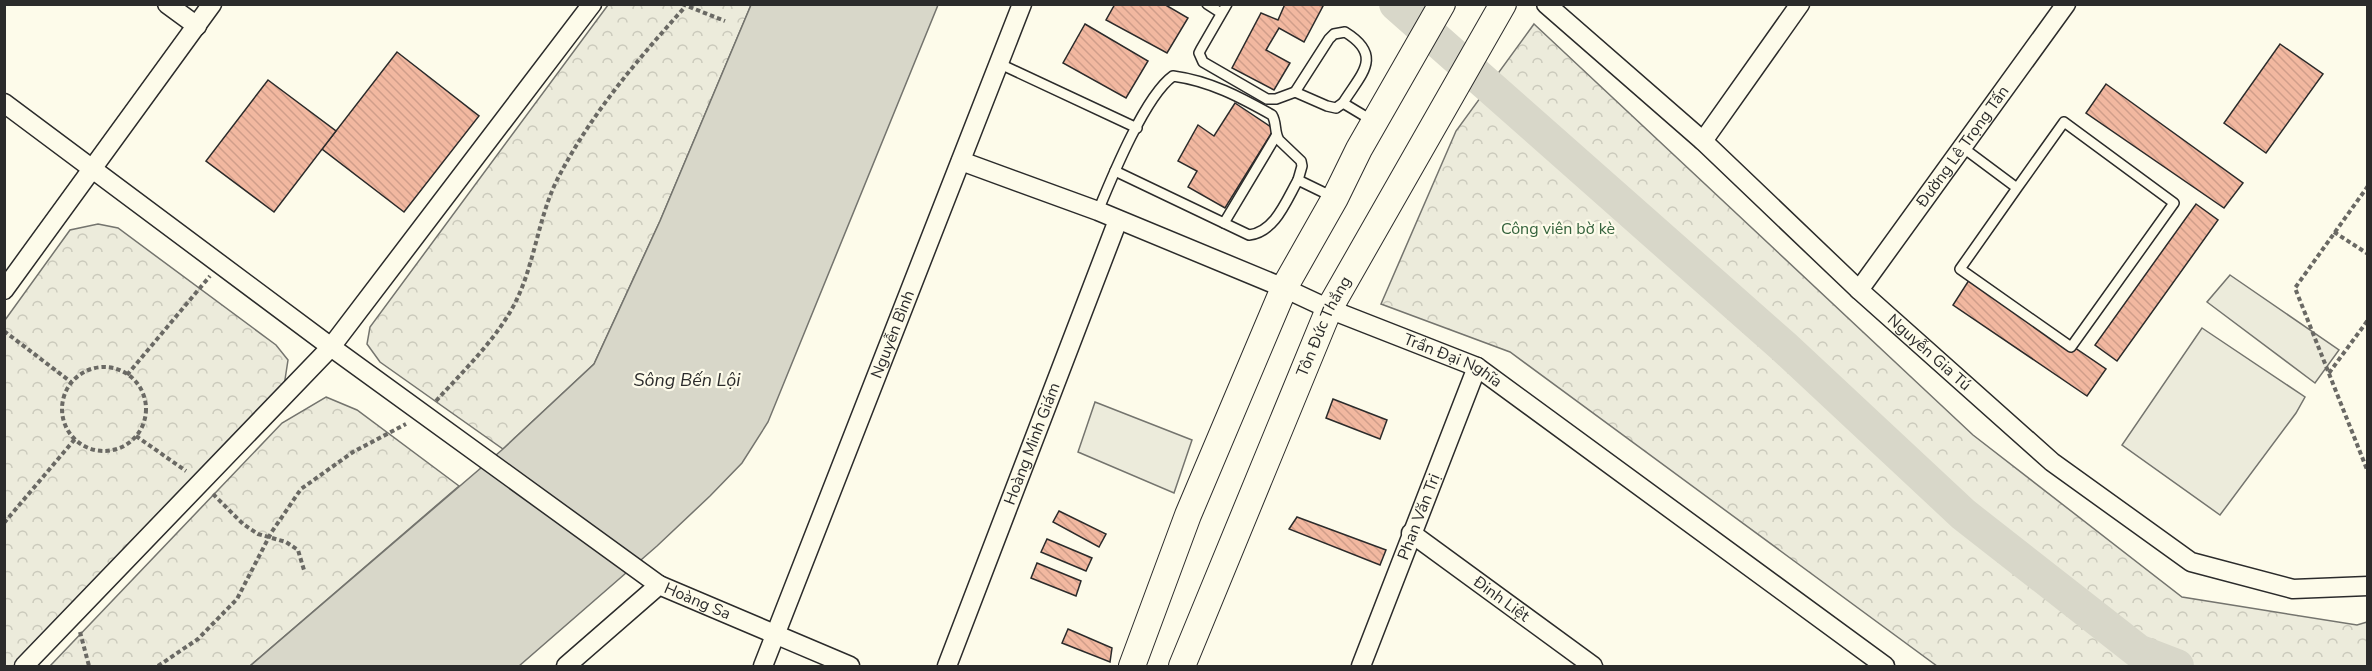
<svg xmlns="http://www.w3.org/2000/svg" width="2372" height="671" font-family="'Nunito Sans',sans-serif">
<style>
.park{fill:url(#park-crowns);stroke:#74746e;stroke-width:1.5}
.pitch{fill:#ecebdb;stroke:#74746e;stroke-width:1.5}
.water{fill:#d8d7c9;stroke:#74746e;stroke-width:1.5}
.lines{fill:none;stroke-linecap:round;stroke-linejoin:round}
.river{stroke:#d8d7c9;stroke-width:34}
.building{fill:url(#building-back-hatch);stroke:#2b2b2b;stroke-width:1.5}
.service-casing{stroke:#2b2b2b;stroke-width:12}
.minor-casing{stroke:#2b2b2b;stroke-width:21}
.secondary-casing{stroke:#2b2b2b;stroke-width:28}
.path{stroke:#6a6964;stroke-width:4;stroke-dasharray:4.5 3;stroke-linecap:butt}
.service{stroke:#fdfbea;stroke-width:9}
.minor{stroke:#fdfbea;stroke-width:18}
.secondary{stroke:#fdfbea;stroke-width:26}
.labels{text-anchor:middle;dominant-baseline:central;stroke-width:4.5;stroke-linejoin:round;paint-order:stroke}
.street-label{font-size:16px;fill:#2b2b2b;stroke:#fdfbea}
.park-label{font-size:16px;fill:#34623c;stroke:#fdfbea}
.water-label{font-size:18px;font-style:italic;fill:#2b2b2b;stroke:#fdfbea}
</style>
<defs>
<pattern id="park-crowns" width="20" height="18" patternUnits="userSpaceOnUse" patternTransform="scale(1.5)"><rect width="20" height="18" fill="#ecebdb"/><path d="M2 6a3 3 0 1 1 6 0M12 15a3 3 0 1 1 6 0" fill="none" stroke="#cbcabc"/></pattern>
<pattern id="building-back-hatch" width="6" height="6" patternUnits="userSpaceOnUse" patternTransform="scale(1.5)"><rect width="6" height="6" fill="#f2b8a0"/><path d="M-1 5l2 2M0 0l6 6M5-1l2 2" fill="none" stroke="#d09e8a"/></pattern>
</defs>
<rect width="100%" height="100%" fill="#fdfbea"/>
<g class="park">
<path d="M608,5h143l-91,216 -66,143 -91,85 -123,-87 -13,-18 3,-17z"/>
<path d="M1534,24l439,411 209,162 175,28 10,-3v44h-430l-427,-314 -129,-48 75,-173z"/>
<path d="M98,224l20,4 158,117 12,15 -4,26 -270,280h-9v-346l65,-90z"/>
<path d="M326,397l31,13 102,76 -209,180h-200l232,-243z"/>
</g>
<g class="pitch">
<path d="M2230,275l109,75 -24,33 -108,-81z"/>
<path d="M2202,328l103,69 -9,16 -76,102 -98,-70z"/>
<path d="M1095,402l97,38 -18,53 -96,-41z"/>
</g>
<path class="water" d="M751,5h187l-170,417 -26,41 -32,33 -53,50 -138,120h-269l253,-217 91,-85 66,-143z"/>
<g class="lines">
<path class="river" d="M1396,4l387,342 180,168 175,137 39,15"/>
</g>
<g class="building">
<path d="M1115,4h49l24,14 -21,35 -61,-33z"/>
<path d="M1319,4l4,2 -19,36 -25,-14 -13,22 24,13 -16,27 -42,-22 29,-55 17,7 7,-16z"/>
<path d="M1085,24l63,37 -22,37 -63,-35z"/>
<path d="M2280,44l43,30 -57,79 -42,-30z"/>
<path d="M397,52l82,64 -75,96 -82,-63z"/>
<path d="M268,80l68,51 -62,81 -68,-51z"/>
<path d="M2106,84l137,99 -19,25 -138,-95z"/>
<path d="M1235,103l39,26 -49,79 -37,-21 9,-16 -19,-10 20,-36 16,11z"/>
<path d="M2196,204l22,16 -101,141 -22,-16z"/>
<path d="M1971,277l135,92 -19,27 -134,-91z"/>
<path d="M1333,399l54,21 -7,19 -54,-21z"/>
<path d="M1059,511l47,23 -7,13 -46,-25z"/>
<path d="M1297,517l89,33 -6,15 -91,-36z"/>
<path d="M1047,539l45,19 -6,13 -45,-19z"/>
<path d="M1037,563l44,18 -5,15 -45,-18z"/>
<path d="M1068,629l44,19 -2,14 -48,-19z"/>
</g>
<g class="lines">
<defs>
<g id="service">
<path d="M1207,4l14,9"/>
<path d="M1227,4l-26,45 -2,4 4,9 64,37h9l19,-7 32,14 9,2 7,-5"/>
<path d="M998,63l139,65"/>
<path d="M1295,92l34,-53 5,-5 11,-2c39,24 16,42 -2,71l30,18"/>
<path d="M1962,147l55,41 -57,81 111,78 103,-144 -110,-81 -47,66"/>
<path d="M1115,171l134,64c26,-3 37,-34 49,-55l35,17"/>
<path d="M1098,211c14,-34 47,-115 75,-135 37,5 67,21 99,39 5,8 2,17 7,25l22,21 1,5 -4,14"/>
<path d="M1224,223l52,-87"/>
</g>
<g id="minor">
<path d="M167,4l30,22"/>
<path id="s1" d="M1546,4l157,137 156,149 193,172 139,100 102,27 75,-3"/>
<path d="M4,103l327,244 328,238"/>
<path d="M1703,141l97,-137"/>
<path id="s2" d="M961,161l137,50 186,77 45,21 148,58 408,299"/>
<path d="M4,290l208,-286"/>
<path id="s3" d="M1859,290l207,-286"/>
<path id="s4" d="M1411,533l182,133"/>
<path d="M24,666l307,-319 261,-343"/>
<path id="s5" d="M566,666l93,-81 191,81"/>
<path id="s6" d="M763,666l259,-662"/>
<path id="s7" d="M947,666l171,-446"/>
<path id="s8" d="M1361,666l116,-299"/>
</g>
<g id="secondary">
<path d="M1132,666l56,-151 96,-227 51,-90 24,-49 83,-145"/>
<path id="s9" d="M1182,666l147,-357 174,-305"/>
</g>
</defs>
<use href="#service" class="service-casing"/>
<use href="#minor" class="minor-casing"/>
<use href="#secondary" class="secondary-casing"/>
<g class="path">
<path d="M682,4l43,17"/>
<path d="M2368,186l-73,102 73,184"/>
<path d="M2334,232l34,22"/>
<path d="M4,331l67,51"/>
<circle cx="104" cy="409" r="42"/>
<path d="M2329,373l39,-53"/>
<path d="M127,375l83,-99"/>
<path d="M436,401c28,-31 60,-61 79,-98 20,-39 23,-86 43,-125 33,-64 79,-118 127,-171"/>
<path d="M136,436l50,35"/>
<path d="M213,494l30,30 15,10 28,8 12,8 6,20"/>
<path d="M4,523l71,-84"/>
<path d="M4,585v18"/>
<path d="M80,632l9,34"/>
<path d="M158,666l40,-27 39,-40 34,-66 30,-44 52,-37 53,-28"/>
</g>
<use href="#service" class="service"/>
<use href="#minor" class="minor"/>
<use href="#secondary" class="secondary"/>
</g>
<g class="labels">
<g class="street-label">
<text stroke="none"><textPath href="#s3" startOffset="177">Đường Lê Trọng Tấn</textPath></text>
<text stroke="none"><textPath href="#s9" startOffset="368">Tôn Đức Thắng</textPath></text>
<text stroke="none"><textPath href="#s6" startOffset="356">Nguyễn Bình</textPath></text>
<text stroke="none"><textPath href="#s1" startOffset="518">Nguyễn Gia Tú</textPath></text>
<text stroke="none"><textPath href="#s2" startOffset="531">Trần Đại Nghĩa</textPath></text>
<text stroke="none"><textPath href="#s7" startOffset="238">Hoàng Minh Giám</textPath></text>
<text stroke="none"><textPath href="#s8" startOffset="160">Phan Văn Trị</textPath></text>
<text stroke="none"><textPath href="#s4" startOffset="112">Đinh Liệt</textPath></text>
<text stroke="none"><textPath href="#s5" startOffset="165">Hoàng Sa</textPath></text>
</g>
<g class="park-label">
<text x="1558" y="229">Công viên bờ kè</text>
</g>
<g class="water-label">
<text x="687" y="380">Sông Bến Lội</text>
</g>
</g>
<rect width="2372" height="671" fill="none" stroke="#2b2b2b" stroke-width="12"/>
</svg>
